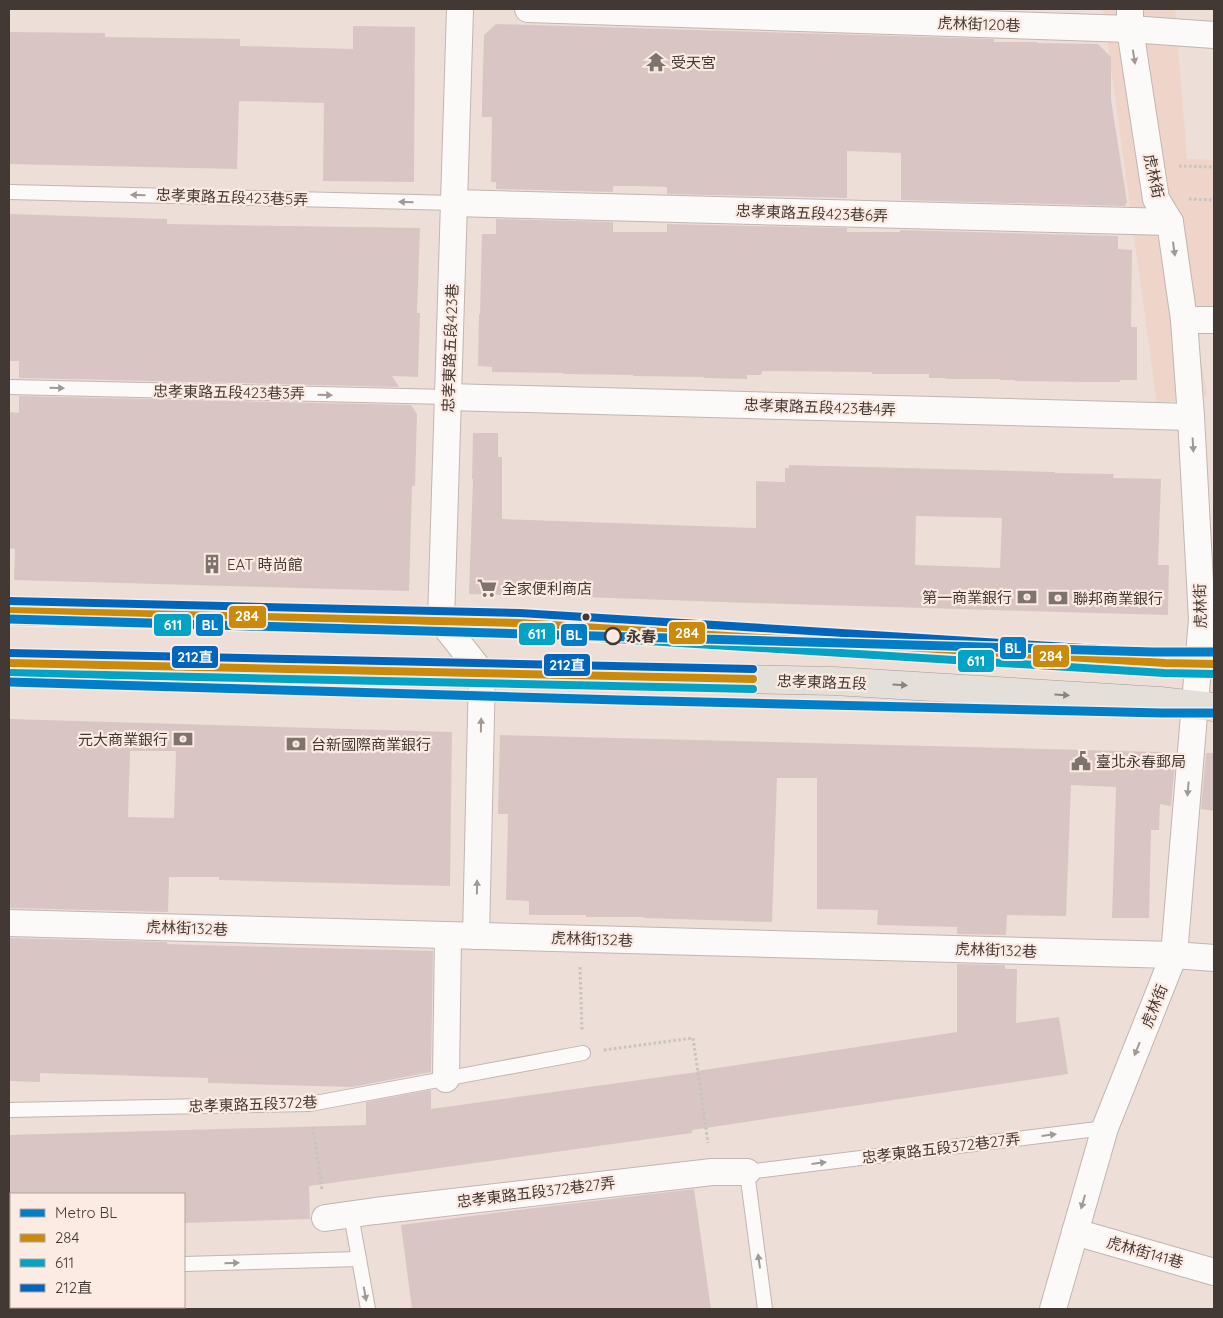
<svg xmlns="http://www.w3.org/2000/svg" width="1223" height="1318" font-family="Quicksand,'Noto Sans TC',sans-serif">
<style>
.built{fill:#eed4c9}
.building{fill:#d9c6c4;fill-rule:evenodd}
.lines{fill:none;stroke-linecap:round;stroke-linejoin:round}
.lane-casing{stroke:#c1b6b1;stroke-width:16}
.street-casing{stroke:#c1b6b1;stroke-width:28}
.primary-casing{stroke:#a89b8f;stroke-width:29}
.path{stroke:#c7c3c1;stroke-width:3;stroke-dasharray:2.5 2.5;stroke-linecap:butt}
.lane{stroke:#fcfaf9;stroke-width:14}
.street{stroke:#fcfaf9;stroke-width:26}
.primary{stroke:#e4dfd9;stroke-width:28}
.bus-1-casing{stroke:#fbebe3;stroke-width:11}
.bus-2-casing{stroke:#fbebe3;stroke-width:11}
.bus-3-casing{stroke:#fbebe3;stroke-width:11}
.bus-1{stroke:#ca8b0d;stroke-width:8}
.bus-2{stroke:#03a3c6;stroke-width:8}
.bus-3{stroke:#0065bd;stroke-width:8}
.metro-1-casing{stroke:#fbebe3;stroke-width:12}
.metro-1{stroke:#007ec7;stroke-width:9}
.oneway{fill:#a09a96}
.oneway2{fill:#8b847e}
.bus-dot{fill:#433934;stroke:#fbebe3;stroke-width:2}
.stop-dot{fill:#fbebe3;stroke:#433934;stroke-width:2.5}
.labels{text-anchor:middle;dominant-baseline:central;stroke-width:4.5;stroke-linejoin:round;paint-order:stroke}
.street-label{font-size:15px;fill:#433934;stroke:#fbebe3}
.poi-label{font-size:15px;fill:#433934;stroke:#fbebe3;text-anchor:start}
.stop-label{font-size:15px;font-weight:bold;fill:#433934;stroke:#fbebe3;text-anchor:start}
.line-badge{stroke:#fbebe3;stroke-width:2}
.badge-label{font-size:14px;text-anchor:middle;font-weight:bold;fill:#fff}
</style>
<rect width="100%" height="100%" fill="#edded8"/>
<path class="built" d="M1103,9h72l12,150 27,1v146h-23l16,89 -50,9z"/>
<g class="building">
<path d="M496,24l498,15v3h43v1l61,1 13,13v43l16,102 -2,4 -224,-6v-47l-54,-2v47l-180,-4v-7l-28,-1h-26v6l-117,-3v-7h-5l1,-65h-10v-14l2,-68z"/>
<path d="M353,26l62,1 -1,155 -91,-1 1,-78 -85,-2 -2,68 -228,-5v-132l96,1v4l135,2v7l113,3z"/>
<path d="M9,214l158,5v5l253,4 -3,85h3l-2,64 -26,-1 7,11 -380,-9v-17h-10z"/>
<path d="M496,219l117,3v10h54v-8l180,4v4h53v-2l218,6v13l14,1 -1,77h6v53h-17v2h-30l-75,-1v-1h-15v-1h-55v-1h-16v-4h-57v-2l-110,-1 -1,4h-14v4l-43,-1v-1l-71,-1v-1l-70,-1v-1l-71,-1v-5l-14,-1 1,-52h1l2,-80h14z"/>
<path d="M19,396l392,9 6,9 -2,72h-3l-3,105 -395,-11 1,-31 -6,-1v-136l10,1z"/>
<path d="M473,433h25v24h4v62l254,9v-47l29,1v-14h4v-3l266,7v1l59,1 -1,4 48,1 -3,86h11l-1,50 -418,-12 -246,-9v1l-35,-1 4,-115h-1zM916,516l86,2 -2,50 -85,-3z"/>
<path d="M9,719l443,13 -2,154 -231,-6v-3h-50l-1,35 -159,-4zM130,751h46l-2,67 -46,-1z"/>
<path d="M500,735l662,17v1h14l-5,53 -11,-2 -1,26h-8l-2,88h-37l4,-131 -45,-2 -5,131 -59,-1 -1,20 -49,-1v-7l-80,-2 1,-15 -61,-1v-131h-40l-5,144 -128,-4v-1h-58v-2h-57v-14l-23,-1 2,-86h-10z"/>
<path d="M1206,753h8v58l-13,-2z"/>
<path d="M9,938l158,4v2l66,2 200,5 -2,121 -79,15 -144,-4v-5l-168,-5v9l-31,-1z"/>
<path d="M957,964l48,1v4h12l-1,54 43,-6 9,57 -376,56v3l-383,53 1,33 -126,4v-29h-175v-59l357,-10v-23l65,-12v19l266,-37v-1l260,-39z"/>
<path d="M694,1189l17,120h-299l-11,-84 117,-15z"/>
</g>
<g class="lines">
<defs>
<g id="lane">
<path d="M9,192l445,11"/>
<path d="M9,387l439,10"/>
<path d="M9,1110l301,-6 273,-51"/>
<path d="M351,1215l8,44"/>
<path d="M184,1264l175,-5 9,50"/>
<path d="M9,1268h2"/>
<path d="M765,1309l-18,-137 358,-44"/>
</g>
<g id="street">
<path d="M460,9l-19,612 41,52 -6,263"/>
<path d="M528,9l602,20 84,6"/>
<path d="M454,203l716,19"/>
<path d="M1184,320h30"/>
<path d="M448,397l743,20"/>
<path d="M9,923l1165,32 40,3"/>
<path d="M446,1079l2,-144"/>
<path d="M325,1218l50,-7 337,-39h35"/>
<path d="M1075,1232l139,40"/>
<path d="M1053,1309l52,-181 69,-173 28,-336 -11,-202 -7,-97 -14,-98 -14,-23 -26,-170v-20"/>
</g>
<g id="primary">
<path d="M9,611l510,12 646,40 49,1"/>
<path d="M9,663l825,18 326,20 54,6"/>
</g>
</defs>
<use href="#lane" class="lane-casing"/>
<use href="#street" class="street-casing"/>
<use href="#primary" class="primary-casing"/>
<g class="path">
<path d="M1179,166l35,1"/>
<path d="M1189,199l25,1"/>
<path d="M580,967l2,63"/>
<path d="M604,1050l89,-12 15,105"/>
<path d="M313,1127l9,63"/>
</g>
<use href="#lane" class="lane"/>
<use href="#street" class="street"/>
<use href="#primary" class="primary"/>
<defs>
<g id="bus-1">
<path d="M9,611l510,12 646,40 49,1"/>
<path d="M9,663l744,16"/>
</g>
<g id="bus-2">
<path d="M9,621l510,12 645,40 50,1"/>
<path d="M9,673l744,16"/>
</g>
<g id="bus-3">
<path d="M9,601l511,12 645,40 49,1"/>
<path d="M9,653l744,16"/>
</g>
</defs>
<use href="#bus-1" class="bus-1-casing"/>
<use href="#bus-2" class="bus-2-casing"/>
<use href="#bus-3" class="bus-3-casing"/>
<use href="#bus-1" class="bus-1"/>
<use href="#bus-2" class="bus-2"/>
<use href="#bus-3" class="bus-3"/>
<defs>
<g id="metro-1">
<path d="M9,619l1144,33h61"/>
<path d="M9,682l610,18 543,13h52"/>
</g>
</defs>
<use href="#metro-1" class="metro-1-casing"/>
<use href="#metro-1" class="metro-1"/>
</g>
<defs><path id="oneway-solid" d="M-6-.8H1V-3.2L6.5 0L1 3.2V.8H-6Z" transform="scale(1.25)"/></defs>
<g class="oneway">
<use href="#oneway-solid" transform="translate(1134 57) rotate(81)"/>
<use href="#oneway-solid" transform="translate(138 195) rotate(-179)"/>
<use href="#oneway-solid" transform="translate(406 202) rotate(-179)"/>
<use href="#oneway-solid" transform="translate(1174 249) rotate(82)"/>
<use href="#oneway-solid" transform="translate(57 388) rotate(1)"/>
<use href="#oneway-solid" transform="translate(325 395) rotate(1)"/>
<use href="#oneway-solid" transform="translate(1193 445) rotate(87)"/>
<use href="#oneway-solid" transform="translate(481 725) rotate(-89)"/>
<use href="#oneway-solid" transform="translate(1188 789) rotate(95)"/>
<use href="#oneway-solid" transform="translate(477 887) rotate(-89)"/>
<use href="#oneway-solid" transform="translate(1137 1049) rotate(112)"/>
<use href="#oneway-solid" transform="translate(1049 1135) rotate(-7)"/>
<use href="#oneway-solid" transform="translate(819 1163) rotate(-7)"/>
<use href="#oneway-solid" transform="translate(1083 1202) rotate(106)"/>
<use href="#oneway-solid" transform="translate(759 1261) rotate(-98)"/>
<use href="#oneway-solid" transform="translate(232 1263) rotate(-1)"/>
<use href="#oneway-solid" transform="translate(365 1294) rotate(80)"/>
</g>
<g class="oneway2">
<use href="#oneway-solid" transform="translate(900 685) rotate(3)"/>
<use href="#oneway-solid" transform="translate(1062 695) rotate(3)"/>
</g>
<defs>
<symbol id="temple-bare" viewBox="-9 -9 18 18"><path d="M0-6L5-2H3V0L6.5 2.5H4V6H1.5V3h-3V6H-4V2.5H-6.5L-3 0V-2H-5Z" fill="#7e736d" stroke="#fbebe3" stroke-width="2.5" paint-order="stroke"/></symbol>
<symbol id="building-bare" viewBox="-9 -9 18 18"><path d="M-4-6H4V6H1V3H-1V6H-4ZM-2.5-4.3h1.7v1.8h-1.7ZM.8-4.3h1.7v1.8H.8ZM-2.5-1h1.7V.8h-1.7ZM.8-1h1.7V.8H.8Z" fill="#7e736d" stroke="#fbebe3" stroke-width="2.5" paint-order="stroke"/></symbol>
<symbol id="supermarket-bare" viewBox="-9 -9 18 18"><path d="M-6-5.5h2.5l.6 2H6L4.5 2H-2.5L-4.4-4H-6ZM-1.5 3.2a1.3 1.3 0 1 0 .1 0ZM3 3.2a1.3 1.3 0 1 0 .1 0Z" fill="#7e736d" stroke="#fbebe3" stroke-width="2.5" paint-order="stroke"/></symbol>
<symbol id="bank-bare" viewBox="-9 -9 18 18"><path d="M-6-4H6V4H-6ZM0-2.3a2.3 2.3 0 1 0 0 4.6a2.3 2.3 0 1 0 0-4.6Z" fill="#7e736d" stroke="#fbebe3" stroke-width="2.5" paint-order="stroke"/></symbol>
<symbol id="civic-bare" viewBox="-9 -9 18 18"><path d="M-.6-6.5H3V-4.5H.6V-3L4-1V1h2V6H-6V1h2V-1L-.6-3ZM-1.2 2.5V6h2.4V2.5Z" fill="#7e736d" stroke="#fbebe3" stroke-width="2.5" paint-order="stroke"/></symbol>
</defs>
<g fill-rule="evenodd">
<use href="#temple-bare" x="642" y="48" width="28" height="28"/>
<use href="#building-bare" x="198" y="550" width="28" height="28"/>
<use href="#supermarket-bare" x="473" y="574" width="28" height="28"/>
<use href="#bank-bare" x="1013" y="583" width="28" height="28"/>
<use href="#bank-bare" x="1044" y="584" width="28" height="28"/>
<use href="#bank-bare" x="169" y="725" width="28" height="28"/>
<use href="#bank-bare" x="282" y="730" width="28" height="28"/>
<use href="#civic-bare" x="1067" y="747" width="28" height="28"/>
</g>
<circle class="bus-dot" cx="586" cy="617" r="4.5"/>
<circle class="stop-dot" cx="613" cy="636" r="8"/>
<g class="labels">
<g class="street-label">
<text transform="translate(979 24) rotate(2)">虎林街120巷</text>
<text transform="translate(1154 176) rotate(78)">虎林街</text>
<text transform="translate(232 197) rotate(2)">忠孝東路五段423巷5弄</text>
<text transform="translate(812 213) rotate(2)">忠孝東路五段423巷6弄</text>
<text transform="translate(450 348) rotate(-88)">忠孝東路五段423巷</text>
<text transform="translate(229 392) rotate(1)">忠孝東路五段423巷3弄</text>
<text transform="translate(820 407) rotate(2)">忠孝東路五段423巷4弄</text>
<text transform="translate(1200 606) rotate(-91)">虎林街</text>
<text transform="translate(822 682) rotate(2)">忠孝東路五段</text>
<text transform="translate(187 928) rotate(2)">虎林街132巷</text>
<text transform="translate(592 939) rotate(2)">虎林街132巷</text>
<text transform="translate(996 950) rotate(2)">虎林街132巷</text>
<text transform="translate(1154 1006) rotate(-68)">虎林街</text>
<text transform="translate(253 1104) rotate(-2)">忠孝東路五段372巷</text>
<text transform="translate(941 1148) rotate(-7)">忠孝東路五段372巷27弄</text>
<text transform="translate(536 1192) rotate(-7)">忠孝東路五段372巷27弄</text>
<text transform="translate(1145 1252) rotate(16)">虎林街141巷</text>
</g>
<g class="poi-label">
<text x="671" y="62">受天宮</text>
<text x="227" y="564">EAT 時尚館</text>
<text x="502" y="588">全家便利商店</text>
<text x="1012" y="597" text-anchor="end">第一商業銀行</text>
<text x="1073" y="598">聯邦商業銀行</text>
<text x="168" y="739" text-anchor="end">元大商業銀行</text>
<text x="311" y="744">台新國際商業銀行</text>
<text x="1096" y="761">臺北永春郵局</text>
</g>
<g class="stop-label">
<text x="626" y="636">永春</text>
</g>
</g>
<g class="line-badge">
<rect x="228" y="605" width="39" height="24" rx="5" fill="#ca8b0d"/>
<rect x="195" y="613" width="29" height="24" rx="5" fill="#007ec7"/>
<rect x="153" y="613" width="39" height="24" rx="5" fill="#03a3c6"/>
<rect x="668" y="621" width="38" height="24" rx="5" fill="#ca8b0d"/>
<rect x="518" y="622" width="38" height="24" rx="5" fill="#03a3c6"/>
<rect x="560" y="623" width="28" height="24" rx="5" fill="#007ec7"/>
<rect x="999" y="636" width="28" height="24" rx="5" fill="#007ec7"/>
<rect x="1032" y="644" width="38" height="24" rx="5" fill="#ca8b0d"/>
<rect x="171" y="645" width="48" height="24" rx="5" fill="#0065bd"/>
<rect x="957" y="649" width="38" height="24" rx="5" fill="#03a3c6"/>
<rect x="543" y="653" width="48" height="24" rx="5" fill="#0065bd"/>
</g>
<g class="badge-label">
<text x="247" y="621">284</text>
<text x="210" y="630">BL</text>
<text x="173" y="630">611</text>
<text x="687" y="638">284</text>
<text x="537" y="639">611</text>
<text x="574" y="640">BL</text>
<text x="1013" y="653">BL</text>
<text x="1051" y="661">284</text>
<text x="195" y="662">212直</text>
<text x="976" y="666">611</text>
<text x="567" y="670">212直</text>
</g>
<rect width="1223" height="1318" fill="none" stroke="#433934" stroke-width="20"/>
<rect x="10" y="1193" width="175" height="115" fill="#fbebe3" stroke="#b1a49d"/>
<rect x="20" y="1209" width="25" height="8" fill="#007ec7" stroke="#b1a49d"/>
<text x="55" y="1218" font-size="15" fill="#433934">Metro BL</text>
<rect x="20" y="1234" width="25" height="8" fill="#ca8b0d" stroke="#b1a49d"/>
<text x="55" y="1243" font-size="15" fill="#433934">284</text>
<rect x="20" y="1259" width="25" height="8" fill="#03a3c6" stroke="#b1a49d"/>
<text x="55" y="1268" font-size="15" fill="#433934">611</text>
<rect x="20" y="1284" width="25" height="8" fill="#0065bd" stroke="#b1a49d"/>
<text x="55" y="1293" font-size="15" fill="#433934">212直</text>
</svg>
